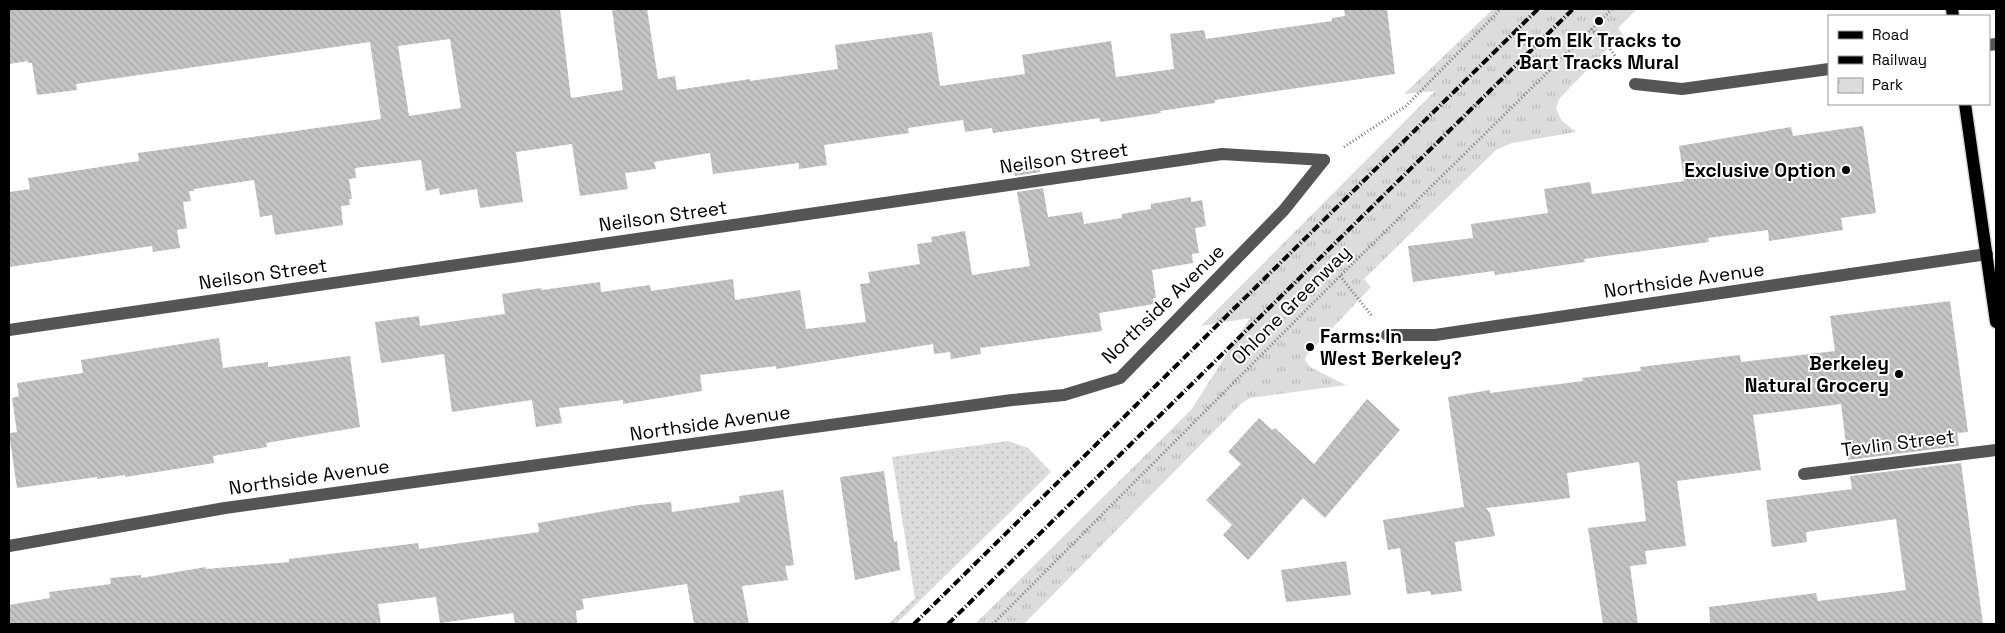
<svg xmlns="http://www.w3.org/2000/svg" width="2005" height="633" font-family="'Space Grotesk',sans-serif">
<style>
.park{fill:url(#park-tufts)}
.garden{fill:url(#garden-dots)}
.building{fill:url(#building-back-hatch);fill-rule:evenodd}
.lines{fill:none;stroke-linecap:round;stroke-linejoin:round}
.major-casing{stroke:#dbdbdb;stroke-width:15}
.path{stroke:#777;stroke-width:3;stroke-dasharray:1 2.5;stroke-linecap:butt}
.minor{stroke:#555;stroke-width:12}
.major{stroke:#000;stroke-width:12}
.rail{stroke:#000;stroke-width:4;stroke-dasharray:8 2.5 1 2.5;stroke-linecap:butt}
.poi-dot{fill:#000;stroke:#fff;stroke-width:2}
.labels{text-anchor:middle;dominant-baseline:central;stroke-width:4;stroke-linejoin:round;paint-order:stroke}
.poi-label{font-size:19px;font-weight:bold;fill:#000;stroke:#fff;text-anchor:end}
.street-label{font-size:19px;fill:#000;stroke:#fff}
</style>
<defs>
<pattern id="park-tufts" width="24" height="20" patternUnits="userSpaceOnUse" patternTransform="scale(1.25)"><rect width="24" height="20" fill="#dcdcdc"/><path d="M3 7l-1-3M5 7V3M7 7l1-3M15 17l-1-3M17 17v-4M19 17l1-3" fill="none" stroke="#bbb"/></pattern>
<pattern id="garden-dots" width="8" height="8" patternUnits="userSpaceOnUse" patternTransform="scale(1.25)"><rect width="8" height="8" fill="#dcdcdc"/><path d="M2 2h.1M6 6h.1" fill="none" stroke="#bbb" stroke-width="1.8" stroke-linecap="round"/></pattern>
<pattern id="building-back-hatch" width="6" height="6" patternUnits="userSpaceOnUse" patternTransform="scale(1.25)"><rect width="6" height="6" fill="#c4c4c4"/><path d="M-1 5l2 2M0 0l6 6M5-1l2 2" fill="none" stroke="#a7a7a7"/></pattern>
</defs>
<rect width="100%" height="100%" fill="#fff"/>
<path class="park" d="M1493,9h144l-19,19 6,8 -14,10 -51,53 -3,10 6,12 14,11 -64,11 -16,7 -132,129 7,8 -65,69 -1,4 5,7 36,18 -96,13 -8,5 -218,221h-49l216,-214 59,-92 -49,8 234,-235 -31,3z"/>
<path class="garden" d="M1008,441l20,7 23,24 -155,152h-8l27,-26 -23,-141z"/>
<g class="building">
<path d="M9,9h551l11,89 52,-8 -11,-81h35l11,70 17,-3 2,14 73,-11v2l88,-12 -3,-24 97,-13 8,54 85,-12 -3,-19 89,-14 5,36 58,-8 -4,-35 34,-4 2,9 126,-18v-3l13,-2 -1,-7h43l8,65 -180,26v3l-55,8 1,2 -61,9v-4l-107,15 -1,-5 -27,4 -2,-12 -55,8 1,5 -85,12 3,20 -28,4v-6l-86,11 -3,-21 -56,9 2,7 -31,4 3,16 -48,7 -8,-52 -56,8 7,50 -43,6 -3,-19 -37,6 -1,-7 -13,3 -5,-31 -66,8 1,10 -7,1 3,20h-3l1,6 -9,1 2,19 -68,10 -3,-20 -12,2 -6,-37 -60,9v2h-5l2,10 -8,1 4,26 -10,2 3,18 -27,4 -1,-6 -143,21v-75l21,-3 -2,-11 111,-17 -1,-8 243,-34 -11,-77 -294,42 1,6 -40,5 -5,-32h-4v-2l-19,3zM450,39l11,69 -52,8 -11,-70z"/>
<path d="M1863,126l13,87 -35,5 2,12 -74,11 -1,-11 -60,8 1,4 -125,17 1,3 -90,13 -1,-4 -81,11 -5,-36 65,-8 -2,-14 77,-11 -4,-24 46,-7 2,12 92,-13 -5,-35 112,-19 2,9z"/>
<path d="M1038,162l2,10 -25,4 -2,-10z"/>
<path d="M1043,188l5,29 34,-5 2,12 38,-6v-4l29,-5v-5l40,-7v5l11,-2 4,26 -11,2 4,25 -7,1 1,9 -41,7 4,28h-3l1,6 -55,9 3,18 -122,17 1,6 -30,5 -1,-7 -16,2 -1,-10 -157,25v-3l-76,9 2,16 -79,13v-4l-64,8 3,15 -26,4 -4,-27 -80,12 -8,-58 -63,9 -6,-41 44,-6 1,10 85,-12 -3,-20 39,-6 1,2 58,-8 1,10 49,-7 1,6 82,-12 2,21 65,-10 6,39 60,-7 -6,-38 10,-1 -2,-11 52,-8 -3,-20 15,-2 -1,-5 34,-6 7,44 58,-9 -13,-74z"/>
<path d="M1950,301l18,131 -11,1 2,13 -111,14 -7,-56 -88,11 8,55 -84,11 9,65 -41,5 2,13 -17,2 8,58h-35l-15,-96 58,-7 -7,-59 -72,11 3,25 -84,10 4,5 5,23 -40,6 7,49 -31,4 -1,-4 -23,3 -7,-46 -12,2 -5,-30 81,-13 -16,-110 42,-7v3l93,-12 -1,-3 59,-7 -1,-4 100,-12 1,7 94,-11 -5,-35z"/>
<path d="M219,338l4,30 45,-6v5l82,-11 10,71 -94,16 1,4 -54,9 1,7 -89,14v-2l-28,4v-2l-80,11 -8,-55 8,-1 -5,-34 7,-2 -2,-13 66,-10 -2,-13z"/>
<path d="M1367,399l33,31 -75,88 -22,-20 -55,62 -25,-25 9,-10 -26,-25 35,-36 -13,-12 31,-34 13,12 3,-2 39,36z"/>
<path d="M1961,463l22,161h-273l-1,-17 107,-14 2,8 88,-11 -10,-71 -90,13 1,10 -35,5 -6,-47 86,-11 -2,-13z"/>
<path d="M884,471l10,71 3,-1 3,29 -45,10 -15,-103z"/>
<path d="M783,490l11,75 -9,1 3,14 -46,6 7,38h-55l-7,-40 -105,15 2,10 -8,2 1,13h-62l-2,-11 -73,10 -4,-26 -58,7 3,20h-372v-19l41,-7 -1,-6 62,-8 -1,-6 31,-3v3l65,-11v2l83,-7v-3l129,-16 1,6 120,-17 -1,-9 101,-18 32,-3 1,10 68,-10 -1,-6z"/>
<path d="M1346,561l5,34 -65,7 -5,-32z"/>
</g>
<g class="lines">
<defs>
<g id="major">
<path d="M1952,9l1,7"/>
<path d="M1965,104l31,218"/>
</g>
</defs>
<use href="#major" class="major-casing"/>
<g class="path">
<path d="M1591,29l15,14 15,22"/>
<path d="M1344,147l62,-41 95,-97"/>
<path d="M1340,276l32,40"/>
<path d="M993,624l347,-348 272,-267"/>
</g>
<g class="minor">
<path d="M1989,45l7,-1"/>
<path d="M1635,84l47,5 147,-20"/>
<path d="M9,330l1213,-176 102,6"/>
<path d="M1387,335h48l552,-81"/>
<path d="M1804,474l192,-24"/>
<path d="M9,546l216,-38 787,-108 52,-5 56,-17 164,-168 40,-50"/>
</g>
<use href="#major" class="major"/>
<g class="rail">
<path d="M914,624l624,-615"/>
<path d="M948,624l625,-615"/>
</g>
</g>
<g class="poi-dot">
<circle cx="1599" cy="21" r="5"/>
<circle cx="1846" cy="170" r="5"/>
<circle cx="1310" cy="347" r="5"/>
<circle cx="1899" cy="374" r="5"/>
</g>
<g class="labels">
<g class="poi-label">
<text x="1599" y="40" text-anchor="middle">From Elk Tracks to<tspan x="1599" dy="22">Bart Tracks Mural</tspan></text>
<text x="1836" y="170">Exclusive Option</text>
<text x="1320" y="336" text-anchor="start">Farms: In<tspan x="1320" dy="22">West Berkeley?</tspan></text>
<text x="1889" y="363">Berkeley<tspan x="1889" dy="22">Natural Grocery</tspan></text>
</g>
<g class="street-label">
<text transform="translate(1064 158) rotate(-8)">Neilson Street</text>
<text transform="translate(663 216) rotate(-8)">Neilson Street</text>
<text transform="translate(263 274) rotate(-8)">Neilson Street</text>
<text transform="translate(1684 280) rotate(-8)">Northside Avenue</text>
<text transform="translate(1163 304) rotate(-44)">Northside Avenue</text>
<text transform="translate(1291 305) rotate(-45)">Ohlone Greenway</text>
<text transform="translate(710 423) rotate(-8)">Northside Avenue</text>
<text transform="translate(1898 443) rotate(-7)">Tevlin Street</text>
<text transform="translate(309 477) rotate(-8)">Northside Avenue</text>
</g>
</g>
<rect width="2005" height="633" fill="none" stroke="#000000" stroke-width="20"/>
<rect x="1828" y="15" width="162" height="90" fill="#ffffff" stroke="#999999"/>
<rect x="1838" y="31" width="25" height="8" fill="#000000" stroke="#999999"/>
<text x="1872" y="40" font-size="15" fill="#000000">Road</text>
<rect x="1838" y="56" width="25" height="8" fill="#000000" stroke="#999999"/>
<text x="1872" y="65" font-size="15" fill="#000000">Railway</text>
<rect x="1838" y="78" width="25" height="15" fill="url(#park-tufts)" stroke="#999999"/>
<text x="1872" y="90" font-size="15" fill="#000000">Park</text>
</svg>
